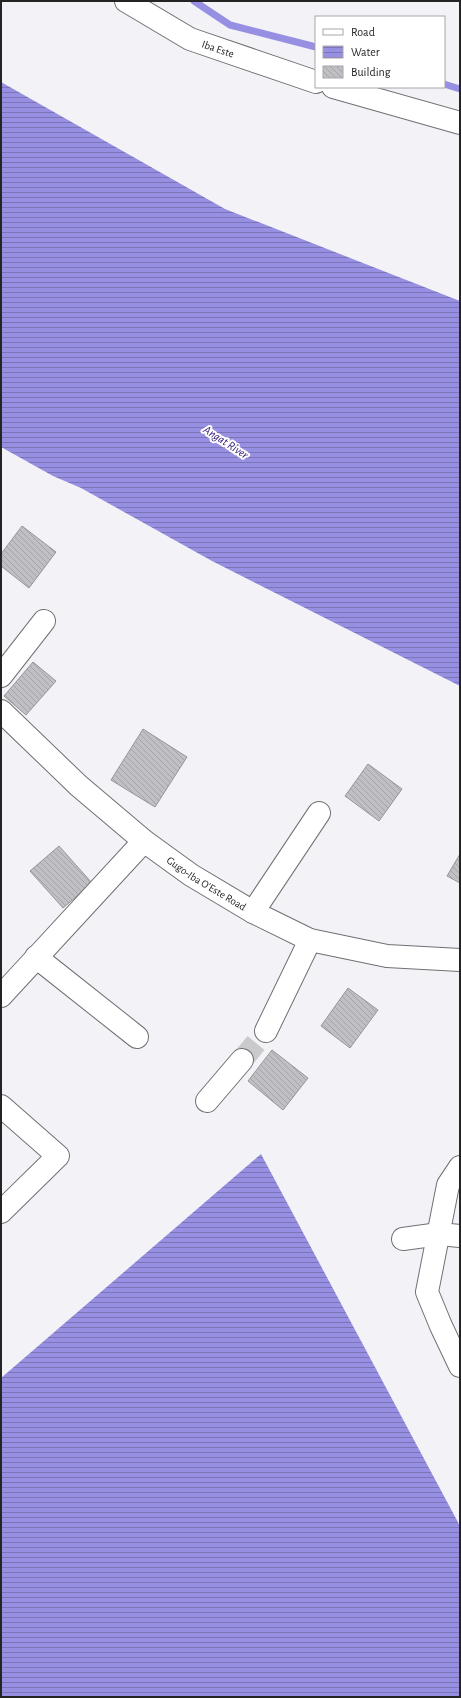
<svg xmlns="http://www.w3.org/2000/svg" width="461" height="1698" font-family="'Alegreya Sans',sans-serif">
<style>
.water{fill:url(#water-rules)}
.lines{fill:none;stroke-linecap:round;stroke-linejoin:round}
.stream{stroke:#978fe2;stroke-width:7}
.building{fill:url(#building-back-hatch);stroke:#96969a}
.minor-tunnel{stroke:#cacacd;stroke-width:22;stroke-dasharray:22 11;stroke-linecap:butt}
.minor-casing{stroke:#707074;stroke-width:24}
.major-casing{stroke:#707074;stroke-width:24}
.minor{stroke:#fff;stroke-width:22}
.major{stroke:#fff;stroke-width:22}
.labels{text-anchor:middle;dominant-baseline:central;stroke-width:4;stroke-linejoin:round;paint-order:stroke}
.street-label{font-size:11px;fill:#242425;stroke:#fff}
.water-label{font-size:12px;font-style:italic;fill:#311576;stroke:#fff}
</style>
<defs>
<pattern id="water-rules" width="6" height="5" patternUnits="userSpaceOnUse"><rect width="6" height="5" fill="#978fe2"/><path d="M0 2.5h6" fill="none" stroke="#7b75b7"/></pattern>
<pattern id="building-back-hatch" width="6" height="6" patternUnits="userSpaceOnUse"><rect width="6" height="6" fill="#bfbfc4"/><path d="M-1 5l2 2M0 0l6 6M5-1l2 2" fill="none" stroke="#a4a4a8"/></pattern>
</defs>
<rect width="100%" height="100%" fill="#f3f3f7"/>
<g class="water">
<path d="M1,82l224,127 235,92v385l-248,-125 -131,-73 -28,-12 -52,-29z"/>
<path d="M261,1154l199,372v171h-459v-319z"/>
</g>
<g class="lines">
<g class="stream">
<path d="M194,1l36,24 86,22"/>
<path d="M444,84l16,5"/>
</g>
</g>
<g class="building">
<path d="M22,526l34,26 -27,36 -28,-22v-12z"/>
<path d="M33,662l23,19 -30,34 -22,-19z"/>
<path d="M143,729l44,28 -32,50 -44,-27z"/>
<path d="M368,764l34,25 -23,32 -34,-25z"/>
<path d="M59,846l33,37 -29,25 -33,-37z"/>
<path d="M460,854v29l-13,-7z"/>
<path d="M348,988l30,22 -28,38 -29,-22z"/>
<path d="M272,1050l36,28 -25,32 -35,-29z"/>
</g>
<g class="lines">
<path class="minor-tunnel" d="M242,1060l24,-29"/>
<defs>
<g id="minor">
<path id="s1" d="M126,1l64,38 126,43"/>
<path d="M333,87l127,36"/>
<path d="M1,676l43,-55"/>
<path d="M253,912l66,-99"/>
<path d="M36,957l101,80"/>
<path d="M1,996l143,-155"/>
<path d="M266,1031l44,-91"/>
<path d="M207,1101l35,-41"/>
<path d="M1,1106l57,50 -57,56"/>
<path d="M460,1167l-12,18 -21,107 14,34 19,40"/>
<path d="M403,1239l36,-5 21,2"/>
</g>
<g id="major">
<path id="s2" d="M1,711l78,75 65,55 47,34 62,37 57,28 77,16 73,4"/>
</g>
</defs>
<use href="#minor" class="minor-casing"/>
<use href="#major" class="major-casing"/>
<use href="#minor" class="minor"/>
<use href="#major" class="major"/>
</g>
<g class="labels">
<g class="street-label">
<text stroke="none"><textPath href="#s1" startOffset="104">Iba Este</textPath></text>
<text stroke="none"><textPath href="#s2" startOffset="269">Gugo-Iba O'Este Road</textPath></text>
</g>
<g class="water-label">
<text transform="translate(226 442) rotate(33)">Angat River</text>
</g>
</g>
<rect width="461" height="1698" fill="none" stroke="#242425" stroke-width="4"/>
<rect x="315" y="16" width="130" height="72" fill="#ffffff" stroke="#a7a7a8"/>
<rect x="323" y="29" width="20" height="6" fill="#ffffff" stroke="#a7a7a8"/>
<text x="351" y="36" font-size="12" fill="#242425">Road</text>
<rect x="323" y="46" width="20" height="12" fill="url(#water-rules)" stroke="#a7a7a8"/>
<text x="351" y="56" font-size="12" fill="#242425">Water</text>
<rect x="323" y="66" width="20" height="12" fill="url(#building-back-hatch)" stroke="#a7a7a8"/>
<text x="351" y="76" font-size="12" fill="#242425">Building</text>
</svg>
